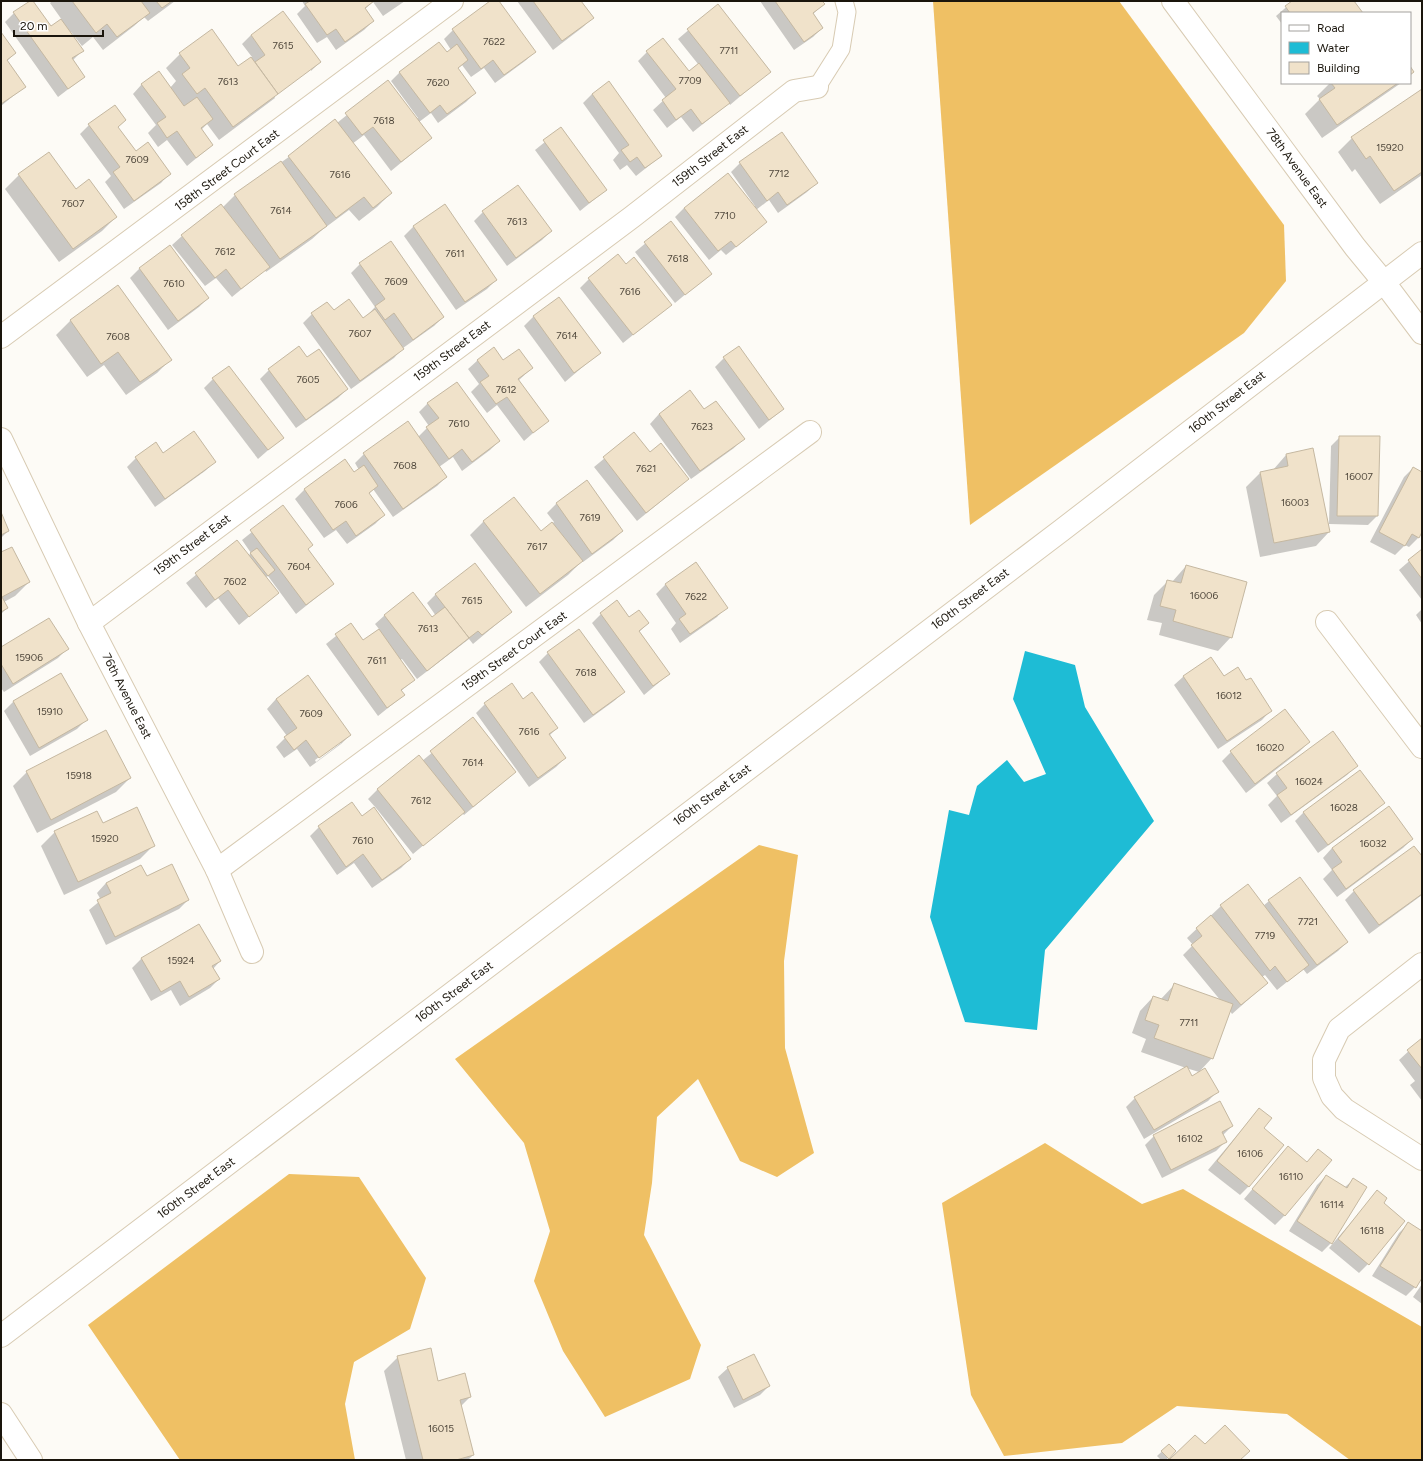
<svg xmlns="http://www.w3.org/2000/svg" width="1423" height="1461" font-family="Figtree,sans-serif">
<style>
.forest{fill:#efc064}
.water{fill:#1ebcd5}
.shadow{fill:#0003;fill-rule:evenodd}
.building{fill:#f0e2ca;stroke:#c5b8a1}
.lines{fill:none;stroke-linecap:round;stroke-linejoin:round}
.service-casing{stroke:#d8cbb3;stroke-width:19}
.minor-casing{stroke:#d8cbb3;stroke-width:24}
.tertiary-casing{stroke:#d8cbb3;stroke-width:24}
.secondary-casing{stroke:#d8cbb3;stroke-width:24}
.service{stroke:#fff;stroke-width:17}
.minor{stroke:#fff;stroke-width:22}
.tertiary{stroke:#fff;stroke-width:22}
.secondary{stroke:#fff;stroke-width:22}
.labels{text-anchor:middle;dominant-baseline:central;stroke-width:3.5;stroke-linejoin:round;paint-order:stroke}
.number-label{font-size:10px;fill:#50483c}
.street-label{font-size:12px;fill:#1a150c;stroke:#fff}
</style>
<rect width="100%" height="100%" fill="#fdfbf6"/>
<g class="forest">
<path d="M933,1h186l165,224 2,56 -42,52 -274,192z"/>
<path d="M759,845l39,10 -14,106 1,87 29,105 -37,24 -37,-16 -42,-82 -41,38 -5,66 -8,52 57,110 -11,34 -85,38 -42,-66 -29,-70 16,-50 -26,-88 -69,-84z"/>
<path d="M1045,1143l97,61 41,-15 239,138v133h-72l-63,-46 -110,-8 -55,37 -118,13 -33,-61 -29,-192z"/>
<path d="M289,1174l70,3 67,101 -16,51 -56,33 -9,42 10,56h-175l-92,-135z"/>
</g>
<path class="water" d="M1025,651l50,14 10,42 69,114 -109,129 -8,80 -72,-8 -35,-105 19,-107 20,5 8,-29 30,-26 17,22 22,-8 -33,-75z"/>
<g class="shadow">
<path d="M32,1l19,27 11,-8 -12,-17 2,-2h123l-27,20 -4,-4 -10,9 -31,24 -10,-13 -11,9 -11,-14 -1,1 12,18 -9,9 11,17 -26,20 -53,-75 9,-9z"/>
<path d="M302,1h103l-22,15 -10,-14 -8,7 8,12 -9,9 -28,20 -9,-13 -10,6 -20,-29 8,-8z"/>
<path d="M492,1h5l38,51 -10,9 -30,22 -11,-15 -13,9 -9,-12 -5,4 18,24 -9,9 -28,21 -7,-10 -12,9 12,16 -40,33 -27,-36 -12,9 39,49 -14,14 -18,14 -10,-11 -27,20 -10,9 -46,33 -1,-2 -33,27 -16,-19 -11,8 -33,-41 10,-9 38,-31 2,3 13,-13 102,-72 51,-41 28,37 2,-1 -27,-37 9,-9 46,-18 5,-4 -7,-11 9,-9z"/>
<path d="M517,1h63l12,17 -9,9 -30,23z"/>
<path d="M760,1h61l2,3 -11,11 10,13 -9,9 -19,13z"/>
<path d="M1289,1h64l9,12h-80v11l-6,-8 15,-13z"/>
<path d="M718,5l52,66 -40,34 -1,-2 -36,29 -12,-15 -14,11 -14,-18 13,-12 -28,-37 9,-9 42,20 9,-8 -20,-25z"/>
<path d="M1,34l14,19 -8,8 17,26 -23,19z"/>
<path d="M251,35l69,27 -9,9v-3l-37,28 1,2 36,-27 -92,69 -12,-16 -6,6 11,15 -25,21 -20,-26 -9,7 -10,-14 8,-8 -23,-31 9,-10 28,4 6,-7 -10,-13 14,-14 58,14 14,-11 -10,-13z"/>
<path d="M1330,83h71l-79,55 -17,-24 15,-15 -3,-3z"/>
<path d="M1422,91v84l-42,29 -25,-35 -3,3 -14,-20 14,-14z"/>
<path d="M592,94l69,62 -25,20 -9,-11 -7,5 -7,-10 6,-7 -36,-50z"/>
<path d="M125,120l-8,8 18,25 35,20 -9,10 -37,26 -19,-27 6,-6 -31,-42 9,-9z"/>
<path d="M561,129l45,61 -26,21 -45,-61z"/>
<path d="M740,163l76,20 -9,9 -29,21 -9,-13 -13,10 10,12 -10,9 -30,24 -5,-5 -12,10 -34,-43 9,-9 71,-2 -24,-34z"/>
<path d="M19,175l57,15 40,27 -14,14 -43,31 -54,-73z"/>
<path d="M444,205l52,75 -9,9 -31,21 -52,-74 9,-9z"/>
<path d="M483,212l68,19 -9,9 -35,26 -33,-45z"/>
<path d="M671,222l40,51 -36,30 -40,-51z"/>
<path d="M170,246l38,52 -9,9 -31,23 -38,-52 9,-9z"/>
<path d="M360,264l83,53 -9,9 -31,22 -9,10 -43,31 -48,-66 9,-9 22,-2 29,8 12,-13 -24,-34z"/>
<path d="M626,265l44,40 -47,38 -43,-55 9,-9z"/>
<path d="M118,286l53,73 -14,14 -31,22 -22,-30 -17,12 -31,-42 14,-14z"/>
<path d="M559,298l40,55 -34,29 -41,-56 9,-9z"/>
<path d="M724,358l59,51 -24,20 -44,-62z"/>
<path d="M307,359l40,30 -9,9 -42,30 -36,-49 9,-9z"/>
<path d="M478,360l25,2 29,6 -14,13 30,39 -24,21 -27,-36 -10,8 -16,-21 8,-8 -11,-15z"/>
<path d="M213,379l69,59 -24,21 -54,-71z"/>
<path d="M428,403l71,38 -9,9 -28,21 -9,-14 -14,10 7,10 -9,9 -44,31 -20,-28 -4,5 15,21 -9,9 -28,20 -11,-14 -12,8 -29,-39 9,-9 41,-29 9,13 5,-4 -4,-7 9,-9 54,-17 11,-11 -10,-14z"/>
<path d="M704,411l39,27 -9,10 -43,31 -41,-55 9,-10z"/>
<path d="M634,434l16,20 38,25 -51,42 -43,-54z"/>
<path d="M1340,437h39l-2,79 -9,9 -39,-1 2,-78z"/>
<path d="M1313,449l16,83 -13,14 -56,11 -14,-70 14,-14 13,-3 13,-15z"/>
<path d="M163,454l51,8 -9,9 -50,36 -28,-40 9,-9z"/>
<path d="M1413,468l9,5v57l-4,8 -9,9 -4,-2 -10,10 -25,-13 34,-65z"/>
<path d="M586,482l36,49 -9,9 -30,22 -1,-1 -14,14 -42,32 -56,-72 13,-13 31,-24 27,35 13,-11 -7,-9 9,-9z"/>
<path d="M283,507l24,42 26,35 -37,30 -28,-38 -3,2 12,15 -38,32 -21,-27 -12,10 -20,-25 51,-42 11,15 3,-3 -9,-13z"/>
<path d="M1,515l7,16 -7,7z"/>
<path d="M1422,550v50l-23,-30z"/>
<path d="M1,553l28,29 -14,14 -11,6 3,6 -6,6z"/>
<path d="M695,563l31,44 -9,10 -37,26 -9,-14 5,-6 -20,-29 9,-9z"/>
<path d="M1186,566l45,71 -13,14 -59,-16 3,-12 -15,-3 7,-25 14,-14 4,1z"/>
<path d="M436,594l75,18 -38,32 -4,-5 -52,40 -15,-20 -2,1 14,20 -13,11 3,4 -26,21 -52,-72 25,-20 12,17 16,-12 -4,-5 10,-9 47,4 4,-3 -9,-13z"/>
<path d="M1422,609v15l-6,-9z"/>
<path d="M601,614l47,9 -9,9 30,42 -25,21 -52,-72z"/>
<path d="M1,648l66,1 -9,9 -54,34 -3,-4z"/>
<path d="M548,653l76,39 -10,9 -30,22 -45,-61z"/>
<path d="M61,675l25,45 -9,9 -47,27 -26,-45 9,-9z"/>
<path d="M1184,676l62,6 25,28 -9,10 -44,29 -44,-64z"/>
<path d="M308,677l42,58 -9,9 -31,23 -13,-18 -13,9 -8,-11 11,-11 -20,-27 9,-10zM341,741v2l-25,19 -1,-2z"/>
<path d="M522,700l35,28 -8,8 16,22 -9,9 -27,20 -53,-74 9,-9z"/>
<path d="M473,719l42,53 -51,43 -2,-2 -49,41 -37,-46 -2,1 36,50 -9,9 -29,20 -18,-25 -17,12 -27,-39 9,-9 33,-23 9,14 15,-10 -8,-9 9,-9 42,-33 3,4z"/>
<path d="M1333,733l23,32 -9,10 -66,48 -13,-18 9,-9 -10,-13 10,-9z"/>
<path d="M1309,742l-9,9 -54,42 -24,-32 9,-9z"/>
<path d="M27,772l103,6 -14,14 -79,41 -24,-47z"/>
<path d="M1383,803l-9,9 -56,41 -23,-32 9,-9z"/>
<path d="M102,825l52,20 -14,14 -76,36 -23,-49 14,-14z"/>
<path d="M1412,839l-9,9 -66,49 -14,-18 9,-9 -9,-12 9,-10z"/>
<path d="M1422,858v37l-53,39 -24,-34 9,-9z"/>
<path d="M146,878l42,22 -9,9 -73,36 -17,-35 12,-10 -4,-7 9,-10z"/>
<path d="M1269,901l78,41 -9,9 -31,23 -4,-5 -26,21 -12,-15 -3,2 5,6 -35,31 -2,-3 -18,47 -13,14 -13,-4 6,9 25,15 -9,9 -64,38 -18,-32 9,-9 51,-30 -45,-16 5,-13 -14,-6 8,-22 13,-14 7,3 15,-16 46,17 -38,-46 10,-10 -6,-7 34,-32h42z"/>
<path d="M141,959l79,2 -7,8 6,10 -9,9 -30,18 -9,-16 -20,11 -19,-33z"/>
<path d="M1422,1039v62l-12,-16 5,-4 -16,-21z"/>
<path d="M1259,1109l-10,77 -9,9 -32,-25z"/>
<path d="M1232,1126l-10,10 3,6 -9,9 -54,27 -17,-33 9,-9z"/>
<path d="M1288,1147l18,16 12,-13 -34,66 -9,9 -31,-26z"/>
<path d="M1326,1176l19,11 8,-7 -22,63 -9,9 -33,-21 28,-46z"/>
<path d="M1378,1191l-10,73 -9,9 -30,-25z"/>
<path d="M1408,1224l14,8v44l-7,11 -9,9 -34,-20 27,-43z"/>
<path d="M1422,1284v20l-9,-7z"/>
<path d="M754,1355l15,31 -9,9 -26,13 -16,-31 10,-9z"/>
<path d="M398,1357l40,25 32,15 -9,9 12,49 -5,5h-62l-22,-89z"/>
<path d="M1169,1445l6,6 -9,9h-5l-4,-4z"/>
</g>
<g class="building">
<path d="M30,1h3l18,25 10,-7 23,32 -12,7 13,19 -17,12 -55,-77z"/>
<path d="M72,1h69l9,12 -33,24 -10,-13 -11,9z"/>
<path d="M156,1h16l-10,7z"/>
<path d="M310,1h64l-9,7 9,13 -29,21 -9,-13 -9,6 -22,-31z"/>
<path d="M490,1h9l37,51 -32,23 -11,-15 -12,9 -29,-40z"/>
<path d="M533,1h48l13,17 -32,23z"/>
<path d="M775,1h47l3,3 -12,9 10,15 -19,14z"/>
<path d="M1292,1h62l9,12h-73l-5,-7z"/>
<path d="M718,4l53,68 -31,24 -53,-67z"/>
<path d="M283,11l38,51 -43,32 -23,-32 10,-7 -14,-20z"/>
<path d="M212,29l26,37 13,-9 27,37 -45,33 -28,-39 -8,6 -15,-20 8,-6 -11,-15z"/>
<path d="M1,32l15,21 -9,7 19,27 -25,17z"/>
<path d="M663,38l26,33 10,-8 31,40 -28,21 -11,-15 -15,11 -14,-20 14,-11 -30,-38z"/>
<path d="M439,42l8,10 10,-8 11,16 -10,8 18,25 -29,21 -7,-9 -10,8 -31,-41z"/>
<path d="M1410,66l4,6 -4,3z"/>
<path d="M159,71l25,35 13,-9 16,22 -12,9 12,17 -17,13 -19,-27 -10,7 -10,-15 9,-6 -25,-33z"/>
<path d="M388,80l44,58 -31,24 -28,-35 -11,8 -17,-22z"/>
<path d="M609,81l53,75 -17,12 -8,-11 -7,5 -9,-12 8,-5 -37,-51z"/>
<path d="M1331,83h67l-61,42 -18,-26 16,-11z"/>
<path d="M1422,89v83l-28,19 -24,-35 -4,3 -15,-22z"/>
<path d="M115,105l11,15 -8,7 18,24 12,-9 23,32 -37,27 -21,-29 7,-5 -32,-43z"/>
<path d="M335,119l57,74 -19,15 -9,-11 -28,21 -48,-62z"/>
<path d="M561,127l46,63 -18,13 -46,-63z"/>
<path d="M782,132l36,51 -31,22 -9,-13 -11,9 -28,-39z"/>
<path d="M49,152l27,37 13,-10 28,38 -44,32 -55,-75z"/>
<path d="M281,161l46,65 -47,33 -46,-65z"/>
<path d="M728,173l39,49 -31,25 -5,-6 -13,10 -34,-43z"/>
<path d="M518,185l34,46 -36,27 -34,-47z"/>
<path d="M221,204l49,63 -29,22 -15,-20 -11,9 -34,-43z"/>
<path d="M445,204l52,76 -32,22 -52,-76z"/>
<path d="M671,221l41,53 -27,21 -41,-53z"/>
<path d="M391,241l53,76 -31,23 -19,-27 -9,7 -10,-14 10,-7 -26,-36z"/>
<path d="M170,245l39,53 -31,23 -39,-53z"/>
<path d="M618,254l8,10 8,-7 38,48 -39,30 -45,-57z"/>
<path d="M118,285l54,75 -32,22 -22,-30 -17,12 -31,-44z"/>
<path d="M559,297l42,56 -27,20 -41,-57z"/>
<path d="M349,299l14,19 12,-9 29,40 -44,32 -49,-68 16,-11 7,8z"/>
<path d="M299,346l8,11 12,-8 29,40 -42,31 -38,-51z"/>
<path d="M739,346l45,63 -15,11 -46,-63z"/>
<path d="M494,347l9,13 16,-11 14,19 -15,11 31,42 -16,12 -26,-36 -11,7 -16,-22 9,-6 -12,-16z"/>
<path d="M229,366l55,72 -16,12 -56,-72z"/>
<path d="M457,382l43,59 -28,21 -10,-13 -13,10 -23,-32 13,-9 -12,-15z"/>
<path d="M690,390l14,19 12,-8 29,38 -45,32 -41,-57z"/>
<path d="M408,421l39,56 -44,32 -40,-56z"/>
<path d="M194,431l22,31 -51,37 -30,-42 21,-15 7,11z"/>
<path d="M634,432l16,20 11,-9 28,36 -43,34 -43,-56z"/>
<path d="M1339,436h41l-2,80h-41z"/>
<path d="M1313,448l17,84 -56,11 -14,-71 28,-6 -2,-12z"/>
<path d="M345,459l9,13 10,-7 14,21 -9,7 16,22 -29,21 -10,-15 -13,9 -29,-41z"/>
<path d="M1413,467l9,5v60l-3,6 -7,-4 -7,12 -26,-14z"/>
<path d="M587,480l36,51 -31,23 -36,-51z"/>
<path d="M514,497l27,34 11,-9 31,39 -43,33 -57,-73z"/>
<path d="M283,505l30,40 -5,4 26,35 -28,21 -56,-75z"/>
<path d="M1,512l8,19 -8,4z"/>
<path d="M237,540l42,53 -30,24 -21,-27 -13,10 -20,-27z"/>
<path d="M12,547l18,35 -28,15 6,11 -7,4v-60z"/>
<path d="M257,548l18,22 -7,6 -18,-23z"/>
<path d="M1422,549v30l-14,-19z"/>
<path d="M696,562l32,46 -38,26 -11,-15 7,-5 -21,-30z"/>
<path d="M475,563l37,49 -30,23 -4,-4 -9,7 -34,-44z"/>
<path d="M1186,565l61,17 -15,56 -59,-17 3,-11 -16,-4 7,-26 14,3z"/>
<path d="M413,592l19,25 13,-10 24,31 -42,33 -43,-56z"/>
<path d="M617,600l12,17 10,-7 10,13 -10,8 31,43 -17,12 -53,-73z"/>
<path d="M49,618l20,31 -56,35 -12,-20v-17z"/>
<path d="M351,623l12,17 16,-11 36,51 -14,10 4,5 -18,13 -52,-74z"/>
<path d="M579,629l46,63 -32,23 -46,-63z"/>
<path d="M1211,657l13,19 14,-9 8,13 5,-2 21,33 -45,30 -44,-65z"/>
<path d="M61,673l27,47 -49,28 -26,-47z"/>
<path d="M308,675l43,60 -32,23 -13,-18 -12,10 -10,-13 13,-9 -21,-29z"/>
<path d="M512,683l11,16 9,-7 26,36 -9,6 17,24 -28,20 -54,-75z"/>
<path d="M1285,709l25,33 -55,42 -25,-33z"/>
<path d="M473,717l43,55 -43,35 -43,-56z"/>
<path d="M106,730l25,48 -80,42 -25,-49z"/>
<path d="M1333,731l25,35 -67,49 -14,-20 10,-7 -11,-15z"/>
<path d="M419,755l46,57 -42,34 -46,-57z"/>
<path d="M1360,770l25,33 -57,42 -25,-33z"/>
<path d="M352,802l10,14 12,-9 37,52 -29,21 -19,-26 -17,13 -28,-41z"/>
<path d="M1389,806l24,33 -67,50 -14,-20 10,-7 -10,-14z"/>
<path d="M137,807l18,39 -77,36 -24,-51 43,-20 6,12z"/>
<path d="M1414,846l8,10v38l-43,31 -26,-35z"/>
<path d="M172,864l17,36 -74,37 -18,-37 14,-7 -5,-10 35,-18 6,11z"/>
<path d="M1300,877l48,65 -31,23 -49,-65z"/>
<path d="M1248,884l61,81 -22,17 -12,-16 -5,5 -50,-66z"/>
<path d="M1211,915l57,68 -27,22 -50,-60 11,-9 -6,-8z"/>
<path d="M199,924l22,37 -9,5 8,13 -31,18 -9,-16 -19,11 -20,-34z"/>
<path d="M1174,983l59,21 -20,55 -59,-21 5,-13 -14,-5 8,-24 15,5z"/>
<path d="M1422,1038v31l-15,-19z"/>
<path d="M1187,1066l5,10 13,-8 14,24 -65,38 -20,-33z"/>
<path d="M1220,1101l13,25 -11,6 5,10 -56,28 -18,-35z"/>
<path d="M1259,1108l13,10 -8,10 20,17 -35,42 -32,-26z"/>
<path d="M1288,1146l19,16 11,-13 14,11 -47,56 -33,-27z"/>
<path d="M1326,1175l21,13 6,-10 14,9 -35,57 -35,-23z"/>
<path d="M1377,1190l10,8 -3,5 21,18 -36,44 -31,-26z"/>
<path d="M1408,1222l14,9v47l-6,10 -36,-22z"/>
<path d="M431,1348l7,33 27,-8 6,24 -11,3 14,55 -18,5h-33l-26,-104z"/>
<path d="M754,1354l16,32 -27,14 -16,-33z"/>
<path d="M1225,1425l25,26 -10,9h-71l26,-25 10,9z"/>
<path d="M1169,1444l7,7 -7,8 -8,-8z"/>
</g>
<g class="lines">
<defs>
<path id="service" d="M817,87l24,-38 6,-37 -3,-11"/>
<g id="minor">
<path d="M1383,281l39,52"/>
<path d="M1,337l451,-336"/>
<path d="M1,439l88,184 128,247 35,82"/>
<path d="M1327,622l95,125"/>
<path d="M89,623l543,-406 162,-126 23,-4"/>
<path d="M217,870l593,-438"/>
<path d="M1422,964l-83,65 -15,31v18l8,18 12,13 78,50"/>
<path d="M1,1414l30,46"/>
</g>
<path id="tertiary" d="M1173,1l182,246 28,34"/>
<path id="secondary" d="M1,1336l1061,-806 360,-277"/>
</defs>
<use href="#service" class="service-casing"/>
<use href="#minor" class="minor-casing"/>
<use href="#tertiary" class="tertiary-casing"/>
<use href="#secondary" class="secondary-casing"/>
<use href="#service" class="service"/>
<use href="#minor" class="minor"/>
<use href="#tertiary" class="tertiary"/>
<use href="#secondary" class="secondary"/>
</g>
<g class="labels">
<g class="number-label">
<text x="494" y="41">7622</text>
<text x="283" y="45">7615</text>
<text x="729" y="50">7711</text>
<text x="690" y="80">7709</text>
<text x="228" y="81">7613</text>
<text x="438" y="82">7620</text>
<text x="384" y="120">7618</text>
<text x="1390" y="147">15920</text>
<text x="137" y="159">7609</text>
<text x="779" y="173">7712</text>
<text x="340" y="174">7616</text>
<text x="73" y="203">7607</text>
<text x="281" y="210">7614</text>
<text x="725" y="215">7710</text>
<text x="517" y="221">7613</text>
<text x="225" y="251">7612</text>
<text x="455" y="253">7611</text>
<text x="678" y="258">7618</text>
<text x="396" y="281">7609</text>
<text x="174" y="283">7610</text>
<text x="630" y="291">7616</text>
<text x="360" y="333">7607</text>
<text x="567" y="335">7614</text>
<text x="118" y="336">7608</text>
<text x="308" y="379">7605</text>
<text x="506" y="389">7612</text>
<text x="459" y="423">7610</text>
<text x="702" y="426">7623</text>
<text x="405" y="465">7608</text>
<text x="646" y="468">7621</text>
<text x="1359" y="476">16007</text>
<text x="1295" y="502">16003</text>
<text x="346" y="504">7606</text>
<text x="590" y="517">7619</text>
<text x="537" y="546">7617</text>
<text x="299" y="566">7604</text>
<text x="235" y="581">7602</text>
<text x="1204" y="595">16006</text>
<text x="696" y="596">7622</text>
<text x="472" y="600">7615</text>
<text x="428" y="628">7613</text>
<text x="29" y="657">15906</text>
<text x="377" y="660">7611</text>
<text x="586" y="672">7618</text>
<text x="1229" y="695">16012</text>
<text x="50" y="711">15910</text>
<text x="311" y="713">7609</text>
<text x="529" y="731">7616</text>
<text x="1270" y="747">16020</text>
<text x="473" y="762">7614</text>
<text x="79" y="775">15918</text>
<text x="1309" y="781">16024</text>
<text x="421" y="800">7612</text>
<text x="1344" y="807">16028</text>
<text x="105" y="838">15920</text>
<text x="363" y="840">7610</text>
<text x="1373" y="843">16032</text>
<text x="1308" y="921">7721</text>
<text x="1265" y="935">7719</text>
<text x="181" y="960">15924</text>
<text x="1189" y="1022">7711</text>
<text x="1190" y="1138">16102</text>
<text x="1250" y="1153">16106</text>
<text x="1291" y="1176">16110</text>
<text x="1332" y="1204">16114</text>
<text x="1372" y="1230">16118</text>
<text x="441" y="1428">16015</text>
</g>
<g class="street-label">
<text transform="translate(710 156) rotate(-38)">159th Street East</text>
<text transform="translate(1297 168) rotate(54)">78th Avenue East</text>
<text transform="translate(227 170) rotate(-37)">158th Street Court East</text>
<text transform="translate(452 351) rotate(-37)">159th Street East</text>
<text transform="translate(1227 402) rotate(-38)">160th Street East</text>
<text transform="translate(192 545) rotate(-37)">159th Street East</text>
<text transform="translate(970 599) rotate(-37)">160th Street East</text>
<text transform="translate(514 651) rotate(-36)">159th Street Court East</text>
<text transform="translate(127 696) rotate(63)">76th Avenue East</text>
<text transform="translate(712 795) rotate(-37)">160th Street East</text>
<text transform="translate(454 992) rotate(-37)">160th Street East</text>
<text transform="translate(196 1188) rotate(-37)">160th Street East</text>
</g>
</g>
<rect width="1423" height="1461" fill="none" stroke="#1a150c" stroke-width="4"/>
<rect x="1281" y="12" width="130" height="72" fill="#ffffff" stroke="#a3a19e"/>
<rect x="1289" y="25" width="20" height="6" fill="#ffffff" stroke="#a3a19e"/>
<text x="1317" y="32" font-size="12" fill="#1a150c">Road</text>
<rect x="1289" y="42" width="20" height="12" fill="#1ebcd5" stroke="#a3a19e"/>
<text x="1317" y="52" font-size="12" fill="#1a150c">Water</text>
<rect x="1289" y="62" width="20" height="12" fill="#f0e2ca" stroke="#a3a19e"/>
<text x="1317" y="72" font-size="12" fill="#1a150c">Building</text>
<path d="M14 30v6h89v-6" fill="none" stroke="#1a150c" stroke-width="2"/>
<text x="20" y="30" font-size="12" fill="#1a150c" stroke="#ffffff" stroke-width="3" paint-order="stroke">20 m</text>
</svg>
